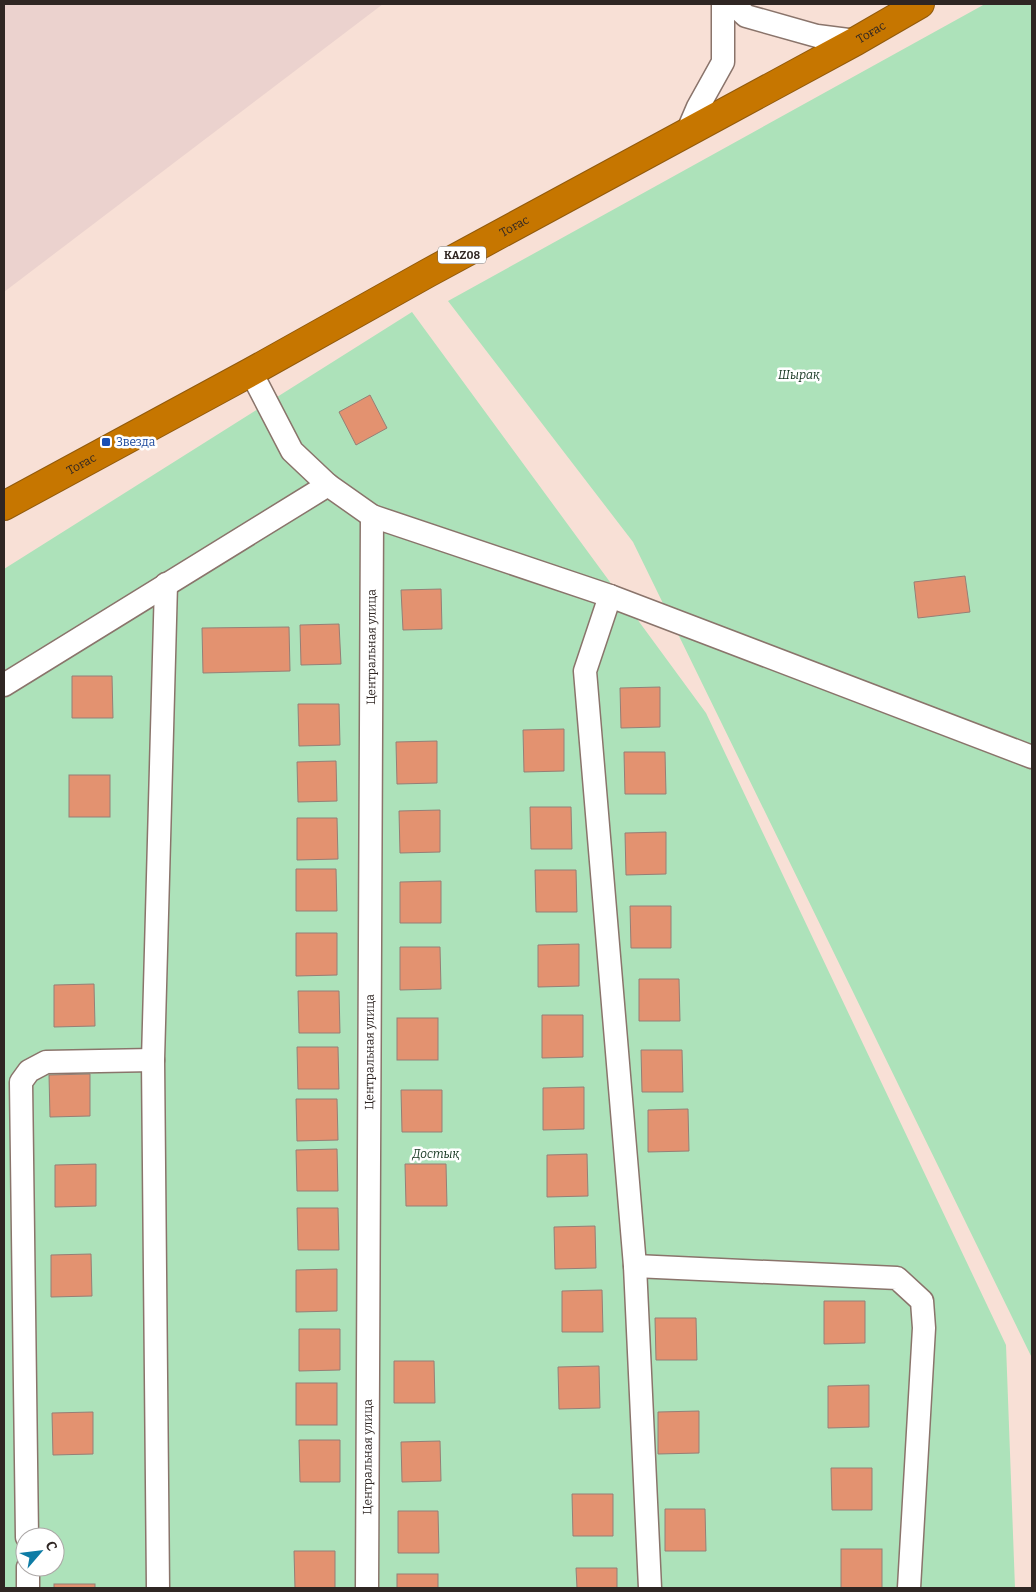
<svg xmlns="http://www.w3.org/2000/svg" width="1036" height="1592" font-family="Bitter,serif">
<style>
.industrial{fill:#ebd2ce}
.green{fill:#ade2ba;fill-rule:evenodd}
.building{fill:#e39270;stroke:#957f76}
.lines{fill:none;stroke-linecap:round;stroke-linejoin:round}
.street-casing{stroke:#8a746b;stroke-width:25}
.highway-casing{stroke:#915a0c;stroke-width:30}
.street{stroke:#fff;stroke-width:22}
.highway{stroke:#c67600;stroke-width:28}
.transit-dot{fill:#1a4fb4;stroke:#fff;stroke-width:2}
.labels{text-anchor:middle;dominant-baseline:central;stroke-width:5;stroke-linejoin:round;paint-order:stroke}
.shield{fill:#fff;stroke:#6d6765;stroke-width:1}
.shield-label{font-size:11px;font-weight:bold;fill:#2f2623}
.street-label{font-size:12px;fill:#2f2623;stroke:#fff}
.park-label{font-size:12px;font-style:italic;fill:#12331d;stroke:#fff}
.transit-label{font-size:12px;fill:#164399;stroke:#fff;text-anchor:start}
</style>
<rect width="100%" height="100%" fill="#f8e0d6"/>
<path class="industrial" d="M4,4h379l-379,288z"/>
<g class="green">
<path d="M985,4h47v1354l-399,-816 -185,-241z"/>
<path d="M412,312l294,401 300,632 9,243h-1011v-1019zM25,1537h30v30h-30z"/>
</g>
<g class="building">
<path d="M370,395l17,33 -31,17 -17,-33z"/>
<path d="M965,576l5,36 -52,6 -4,-36z"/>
<path d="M441,589l1,40 -39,1 -2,-40z"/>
<path d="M339,624l2,40 -40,1 -1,-40z"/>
<path d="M289,627l1,44 -87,2 -1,-45z"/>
<path d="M72,676h40l1,42h-41z"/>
<path d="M660,687v40l-39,1 -1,-40z"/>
<path d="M298,704h41l1,41 -41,1z"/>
<path d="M564,729v42l-40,1 -1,-42z"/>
<path d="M437,741v42l-40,1 -1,-42z"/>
<path d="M624,752h41l1,42h-41z"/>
<path d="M336,761l1,40 -39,1 -1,-40z"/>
<rect x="69" y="775" width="41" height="42"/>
<path d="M530,807h41l1,42h-41z"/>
<path d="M440,810v42l-40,1 -1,-42z"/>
<path d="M297,818h40l1,41 -41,1z"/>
<path d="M666,832v42l-40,1 -1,-42z"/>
<path d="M296,869h40l1,42h-41z"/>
<path d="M535,870h41l1,42h-41z"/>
<path d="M441,881v42h-41v-41z"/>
<path d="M630,906h41v42h-40z"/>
<path d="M296,933h41v42l-41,1z"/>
<path d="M579,944v42l-41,1v-42z"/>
<path d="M400,947h40l1,42 -41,1z"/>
<path d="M639,979h40l1,42h-41z"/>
<path d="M94,984l1,42 -41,1v-42z"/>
<path d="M298,991h41l1,42h-41z"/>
<path d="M542,1015h41v42l-41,1z"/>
<rect x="397" y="1018" width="41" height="42"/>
<path d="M297,1047h41l1,42h-41z"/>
<path d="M641,1050h41l1,42h-41z"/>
<path d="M90,1074v42l-40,1 -1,-42z"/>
<path d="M584,1087v42l-41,1v-42z"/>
<path d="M401,1090h41v42h-40z"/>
<path d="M296,1099h41l1,41 -41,1z"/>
<path d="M688,1109l1,42 -41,1v-42z"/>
<path d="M337,1149l1,42h-41l-1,-41z"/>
<path d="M587,1154l1,42 -41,1v-42z"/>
<path d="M96,1164v42l-41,1v-42z"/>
<path d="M405,1164h41l1,42h-41z"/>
<path d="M297,1208h41l1,42h-41z"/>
<path d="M595,1226l1,42 -41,1 -1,-42z"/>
<path d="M91,1254l1,42 -41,1v-42z"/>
<path d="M337,1269v42l-41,1v-42z"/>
<path d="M602,1290l1,42h-41v-41z"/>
<path d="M824,1301h41v42l-41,1z"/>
<path d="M655,1318h41l1,42h-41z"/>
<path d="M299,1329h41v41l-41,1z"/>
<path d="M394,1361h40l1,42h-41z"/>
<path d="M599,1366l1,42 -41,1 -1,-42z"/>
<rect x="296" y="1383" width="41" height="42"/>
<path d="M869,1385v42l-41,1v-42z"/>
<path d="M699,1411v42l-41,1v-42z"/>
<path d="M93,1412v42l-40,1 -1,-42z"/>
<path d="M299,1440h41v42h-40z"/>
<path d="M440,1441l1,40 -39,1 -1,-40z"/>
<path d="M831,1468h41v42h-40z"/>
<path d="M572,1494h41v42h-40z"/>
<path d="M665,1509h40l1,42h-41z"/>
<path d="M398,1511h40l1,42h-41z"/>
<rect x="841" y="1549" width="41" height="39"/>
<path d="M294,1551h41v37h-40z"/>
<path d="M576,1568h41v20h-40z"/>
<rect x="397" y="1574" width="41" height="14"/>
<rect x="54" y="1584" width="41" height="4"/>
</g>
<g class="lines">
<defs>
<g id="street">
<path d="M733,4l13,12 71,20 39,5"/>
<path d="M686,135l12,-28 25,-45v-58"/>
<path d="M251,372l41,79 36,34 44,31 238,80 422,161"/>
<path d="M610,596l-25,75 50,595 15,322"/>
<path d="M4,685l324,-200"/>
<path d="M635,1266l262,12 25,23 2,27 -15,260"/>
<path d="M27,1537l-6,-455 8,-11 17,-9 107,-2"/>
<path d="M28,1567v21"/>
<path d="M158,1588l-5,-528 13,-476"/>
<path id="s1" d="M367,1588l5,-1072"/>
</g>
<g id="highway">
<path id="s2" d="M4,506l247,-134 177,-99 428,-232 64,-37"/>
</g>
</defs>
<use href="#street" class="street-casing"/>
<use href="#highway" class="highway-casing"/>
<use href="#street" class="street"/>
<use href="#highway" class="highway"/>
</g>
<rect class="transit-dot" x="101" y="437" width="10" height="10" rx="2.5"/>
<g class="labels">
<rect class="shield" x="438" y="246.5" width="48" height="17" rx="4"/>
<g class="shield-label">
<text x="462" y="255">KAZ08</text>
</g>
<g class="street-label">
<text stroke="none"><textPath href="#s2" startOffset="988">Тоғас</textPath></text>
<text stroke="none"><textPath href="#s2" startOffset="582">Тоғас</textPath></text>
<text stroke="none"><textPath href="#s2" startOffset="88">Тоғас</textPath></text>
<text stroke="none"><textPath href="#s1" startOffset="941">Центральная улица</textPath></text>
<text stroke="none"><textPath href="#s1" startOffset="536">Центральная улица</textPath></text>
<text stroke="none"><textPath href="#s1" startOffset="131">Центральная улица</textPath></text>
</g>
<g class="park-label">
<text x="799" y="375">Шырақ</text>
<text x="436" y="1154">Достық</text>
</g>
<g class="transit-label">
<text x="116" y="442">Звезда</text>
</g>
</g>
<rect width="1036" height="1592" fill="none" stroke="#2f2623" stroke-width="10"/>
<g transform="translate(40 1552) rotate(62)"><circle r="24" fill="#ffffff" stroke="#aca8a7"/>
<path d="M0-4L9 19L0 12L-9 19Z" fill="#0e7ca5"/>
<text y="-8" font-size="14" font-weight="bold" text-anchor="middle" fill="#2f2623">С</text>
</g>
</svg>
